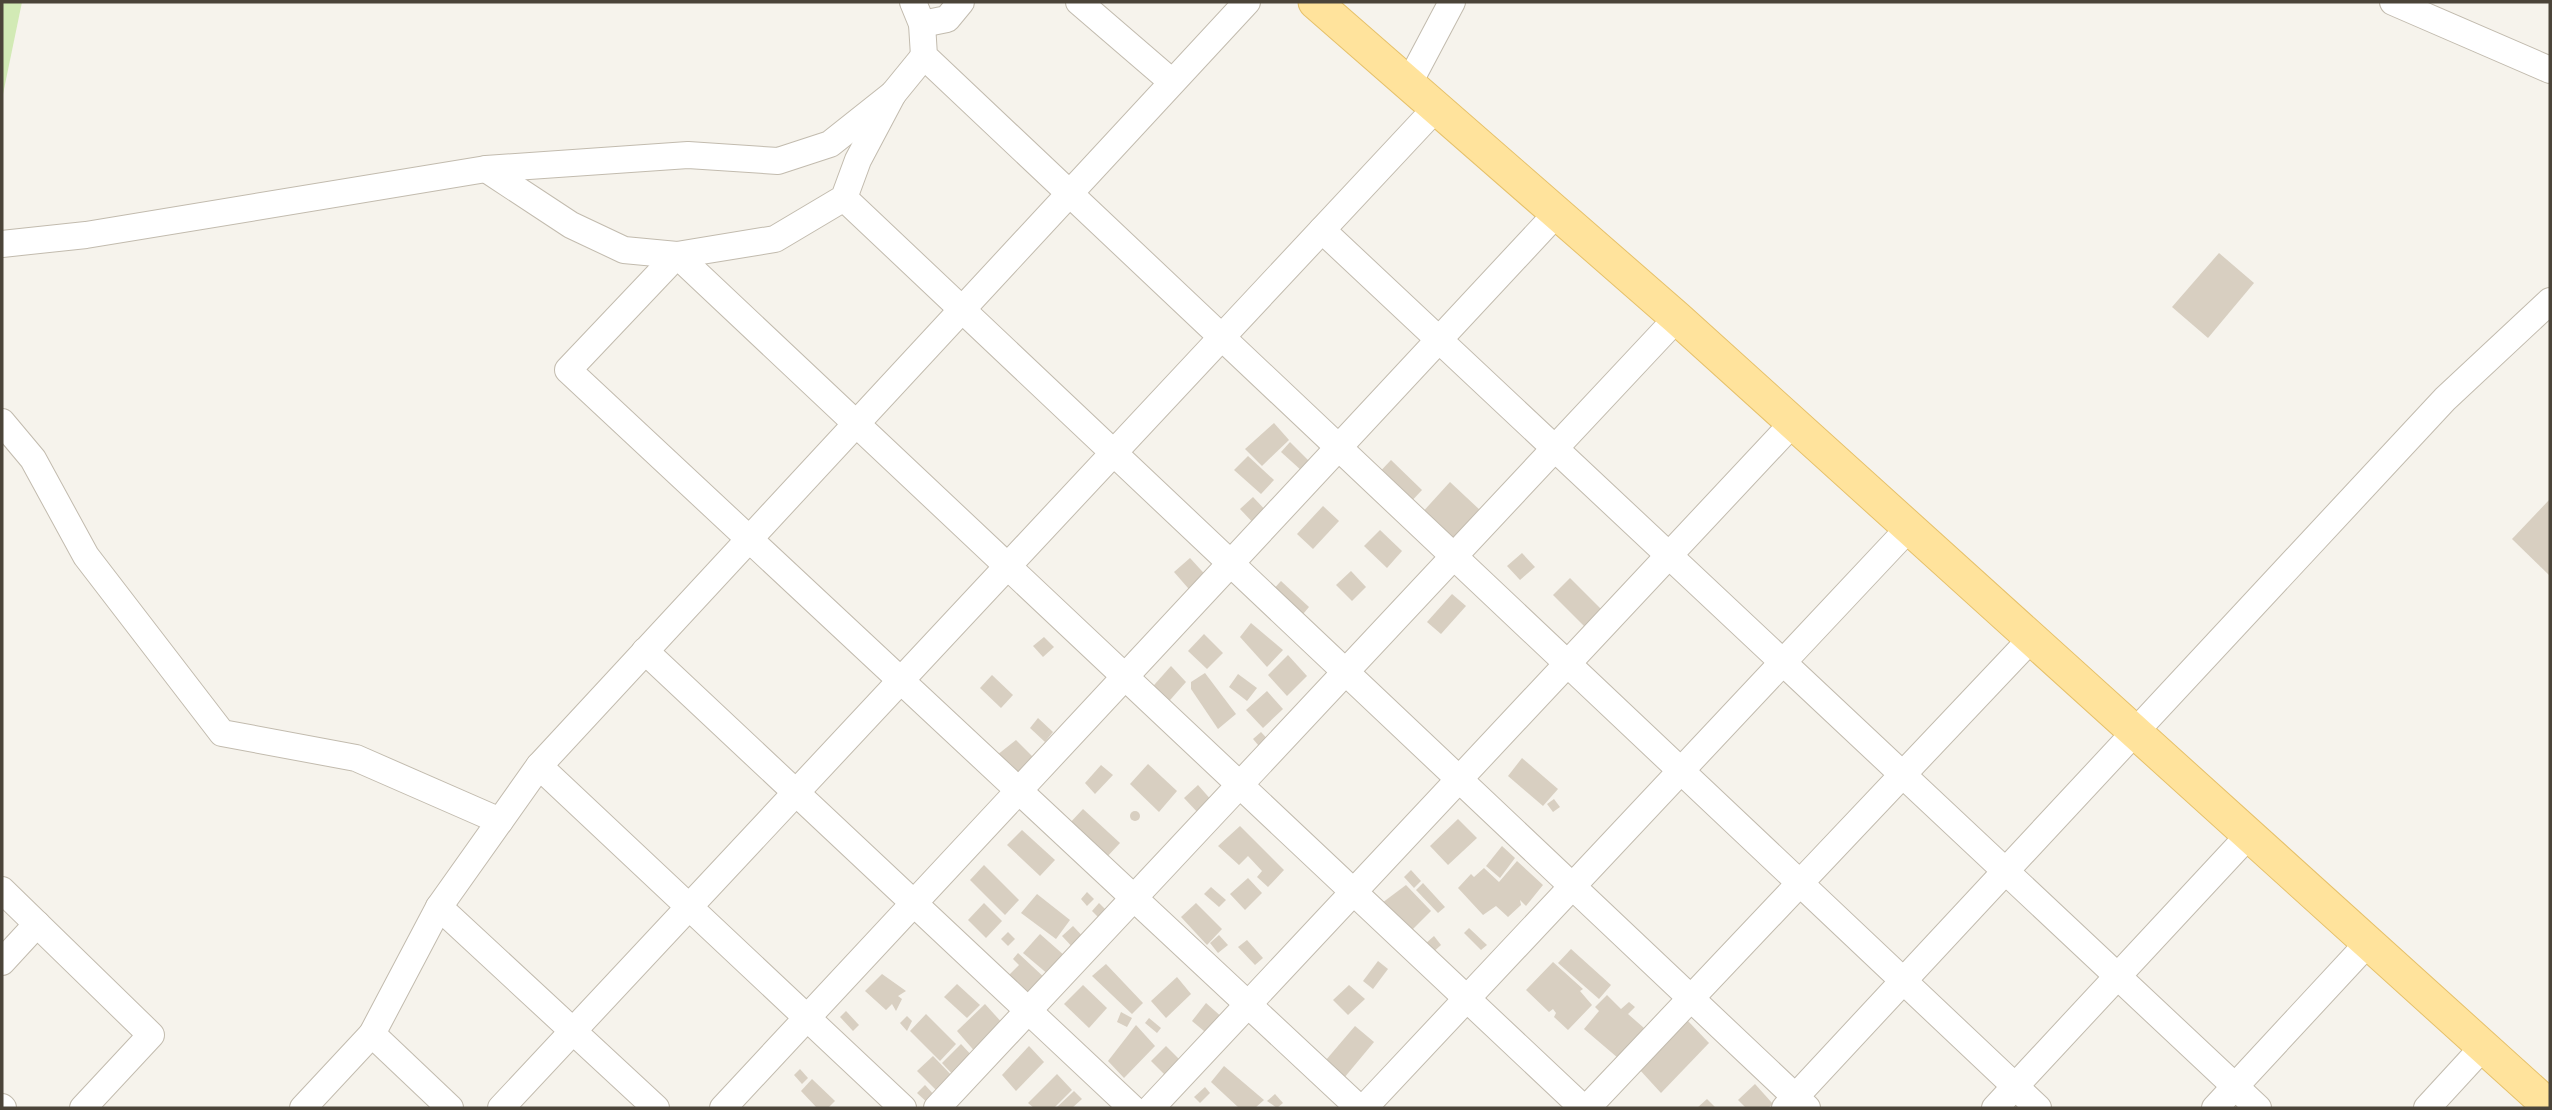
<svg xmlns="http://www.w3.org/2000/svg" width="2552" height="1110" font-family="'Golos Text',sans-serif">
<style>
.green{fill:#d2eab5}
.building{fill:#d8cfc1}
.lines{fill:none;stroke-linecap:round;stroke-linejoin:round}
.minor-casing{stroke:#c2bbae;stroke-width:28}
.major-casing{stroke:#e6c16a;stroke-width:35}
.minor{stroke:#fff;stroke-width:26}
.major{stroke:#ffe39c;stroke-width:33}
</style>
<rect width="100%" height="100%" fill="#f6f3ec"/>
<path class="green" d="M2,2h20l-20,97z"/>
<g class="building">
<path d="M2219,253l35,30 -46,55 -36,-31z"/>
<path d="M1274,423l15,17 -27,26 -17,-17z"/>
<path d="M1290,442l20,20 -8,9 -21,-19z"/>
<path d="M1248,456l26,24 -13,14 -27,-24z"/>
<path d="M1391,460l31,30 -16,17 -32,-29z"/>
<path d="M1450,482l31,29 -30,33 -31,-29z"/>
<path d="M1253,497l17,18 -12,13 -18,-19z"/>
<path d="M2550,499v77l-38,-37z"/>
<path d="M1323,506l16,15 -26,28 -16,-15z"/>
<path d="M1380,530l22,21 -15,17 -23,-22z"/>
<path d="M1522,553l13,14 -15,13 -13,-14z"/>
<path d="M1190,558l21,23 -16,15 -21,-24z"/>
<path d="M1351,571l15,16 -14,14 -16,-16z"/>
<path d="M1570,578l38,38 -17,17 -38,-38z"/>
<path d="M1281,581l28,26 -11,13 -29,-26z"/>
<path d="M1452,594l14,12 -25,28 -14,-12z"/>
<path d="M1251,623l32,27 -16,17 -27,-30z"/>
<path d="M1204,634l19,19 -16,16 -19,-18z"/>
<path d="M1044,637l10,10 -11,10 -10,-11z"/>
<path d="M1288,655l19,21 -20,20 -19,-21z"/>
<path d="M1171,666l15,16 -23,26 -16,-15z"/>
<path d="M1205,673l31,41 -18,15 -27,-40v-7z"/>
<path d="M1238,674l19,14 -10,13 -18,-14z"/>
<path d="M992,675l21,20 -12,13 -21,-20z"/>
<path d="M1267,691l16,18 -20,19 -17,-18z"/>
<path d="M1038,718l15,14 -8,10 -15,-14z"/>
<path d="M1261,732l11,12 -8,8 -11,-13z"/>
<path d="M1016,740l23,23 -20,22 -27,-26z"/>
<path d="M1522,758l36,31 -15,17 -35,-30z"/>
<path d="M1148,764l29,27 -18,21 -29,-28z"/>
<path d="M1101,765l12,10 -18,19 -10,-11z"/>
<path d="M1198,785l15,17 -13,13 -16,-17z"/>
<path d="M1554,799l6,8 -7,5 -6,-8z"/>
<path d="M1083,809l37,34 -15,16 -37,-34z"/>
<circle cx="1135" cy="816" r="5"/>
<path d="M1458,819l19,19 -29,27 -18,-19z"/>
<path d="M1240,826l44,44 -16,17 -11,-10 5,-6 -14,-15 -9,9 -21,-19z"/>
<path d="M1022,830l33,30 -15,16 -33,-31z"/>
<path d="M1502,846l13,12 -15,20 -14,-12z"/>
<path d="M1517,861l26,24 -17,21 -6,-6 1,5 -13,12 -12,-11 -13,9 -25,-27 13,-14 3,3 10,-9 15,14z"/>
<path d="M984,865l35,35 -14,15 -35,-35z"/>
<path d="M1411,870l10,11 -7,7 -10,-11z"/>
<path d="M1248,878l14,15 -17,17 -15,-16z"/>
<path d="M1423,883l22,24 -7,6 -22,-23z"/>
<path d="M1406,885l25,26 -27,27 -30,-29z"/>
<path d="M1211,887l15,13 -7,7 -15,-13z"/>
<path d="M1087,892l7,7 -7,7 -6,-7z"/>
<path d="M1037,894l33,26 -14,19 -35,-26z"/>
<path d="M984,903l18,18 -16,17 -18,-18z"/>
<path d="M1099,903l11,11 -7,8 -11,-11z"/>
<path d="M1196,903l26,26 -15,16 -26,-28z"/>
<path d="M1073,926l14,15 -11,10 -14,-15z"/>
<path d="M1469,928l18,17 -6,5 -17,-17z"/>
<path d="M1008,932l7,7 -7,7 -7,-7z"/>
<path d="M1040,934l25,22 -16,19 -26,-22z"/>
<path d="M1219,935l9,10 -10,8 -8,-10z"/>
<path d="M1434,936l7,9 -9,8 -7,-9z"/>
<path d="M1247,940l16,18 -8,7 -17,-18z"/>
<path d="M1571,949l40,36 -12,14 -41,-36z"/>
<path d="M1018,953l29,27 -22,24 -23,-22 17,-17 -6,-6z"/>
<path d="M1378,961l10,8 -15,20 -10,-8z"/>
<path d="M1553,962l30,27 -3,2 12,14 -24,25 -14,-13 2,-4 -3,-4 -4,3 -23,-22z"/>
<path d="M1106,964l37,39 -11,11 -40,-38z"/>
<path d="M882,974l24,17 -8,5 4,3 -6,12 -4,-7 -6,6 -21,-19z"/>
<path d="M1177,977l14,17 -25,24 -15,-17z"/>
<path d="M957,984l23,21 -13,13 -23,-21z"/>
<path d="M1083,985l24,23 -18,20 -25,-24z"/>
<path d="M1349,985l16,14 -17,16 -15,-15z"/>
<path d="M1607,995l14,14 8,-7 6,5 -7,7 16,14 -26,30 -34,-29 15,-18 -4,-4z"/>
<path d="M1206,1003l18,16 -14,17 -18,-15z"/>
<path d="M985,1004l19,21 -27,29 -20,-23z"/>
<path d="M846,1011l13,14 -6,6 -13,-14z"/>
<path d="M1121,1012l11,6 -5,9 -10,-5z"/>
<path d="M926,1014l30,30 -16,17 -30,-30z"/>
<path d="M907,1016l5,5 -5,10 -7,-8z"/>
<path d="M1149,1018l12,10 -4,5 -12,-10z"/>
<path d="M1687,1020l22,23 -48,50 -22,-24z"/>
<path d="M1136,1025l19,21 -31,32 -16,-17z"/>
<path d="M1355,1026l19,16 -35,42 -19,-17z"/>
<path d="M961,1044l13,14 -19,19 -13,-14z"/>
<path d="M1029,1046l15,16 -28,29 -14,-16z"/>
<path d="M1166,1046l18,18 -14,16 -19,-19z"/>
<path d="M933,1056l23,24 -15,15 -24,-24z"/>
<path d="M1224,1066l40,34 -9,8h-16l-28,-26z"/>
<path d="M800,1069l8,9 -6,6 -8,-9z"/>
<path d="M1057,1074l15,16 -18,18h-20l-6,-5z"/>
<path d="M812,1079l23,22 -7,7h-11l-16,-17z"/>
<path d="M1755,1084l18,20 -5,4h-22l-8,-8z"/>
<path d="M925,1085l12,13 -7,7 -13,-12z"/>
<path d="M1205,1087l5,6 -10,10 -6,-6z"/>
<path d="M1074,1091l8,8 -10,9h-16z"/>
<path d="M1275,1094l8,9 -6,5 -10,-7z"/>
<path d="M1707,1099l9,9h-19z"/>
</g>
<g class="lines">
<defs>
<g id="minor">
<path d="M913,2l9,22 2,32 1114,1052"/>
<path d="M1079,2l93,80"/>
<path d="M2393,2l157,68"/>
<path d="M922,24l25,-5 14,-17"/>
<path d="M1408,85l44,-83"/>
<path d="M893,94l-35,66 -14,38 -69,41 -98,16 -109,115 791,738"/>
<path d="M486,169l85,56 53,25 53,5 906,853"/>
<path d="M844,198l963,910"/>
<path d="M1322,230l936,878"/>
<path d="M2,244l84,-9 400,-66 202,-14 90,6 52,-17 63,-50 31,-38"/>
<path d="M2,422l31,37 53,97 136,177 134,25 144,63"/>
<path d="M645,651l487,457"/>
<path d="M539,766l364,342"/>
<path d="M2,890l149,145 -68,73"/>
<path d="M439,907l217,201"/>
<path d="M2,962l35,-38"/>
<path d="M372,1034l78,74"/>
<path d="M2,1107l1,1"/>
<path d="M303,1108l69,-74 67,-127 100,-141 708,-764"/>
<path d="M501,1108l935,-1000"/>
<path d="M723,1108l834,-895"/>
<path d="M937,1108l740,-790"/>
<path d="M1151,1108l641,-684"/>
<path d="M1364,1108l545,-580"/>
<path d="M1587,1108l445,-470"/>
<path d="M1785,1108l660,-709 105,-98"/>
<path d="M1995,1108l254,-273"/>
<path d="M2215,1108l154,-166"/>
<path d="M2427,1108l57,-62"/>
</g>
<path id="major" d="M1315,2l362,316 873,789"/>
</defs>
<use href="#minor" class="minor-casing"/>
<use href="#major" class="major-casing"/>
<use href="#minor" class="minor"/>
<use href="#major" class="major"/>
</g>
<rect width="2552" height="1110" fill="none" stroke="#4b4439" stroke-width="7"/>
</svg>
